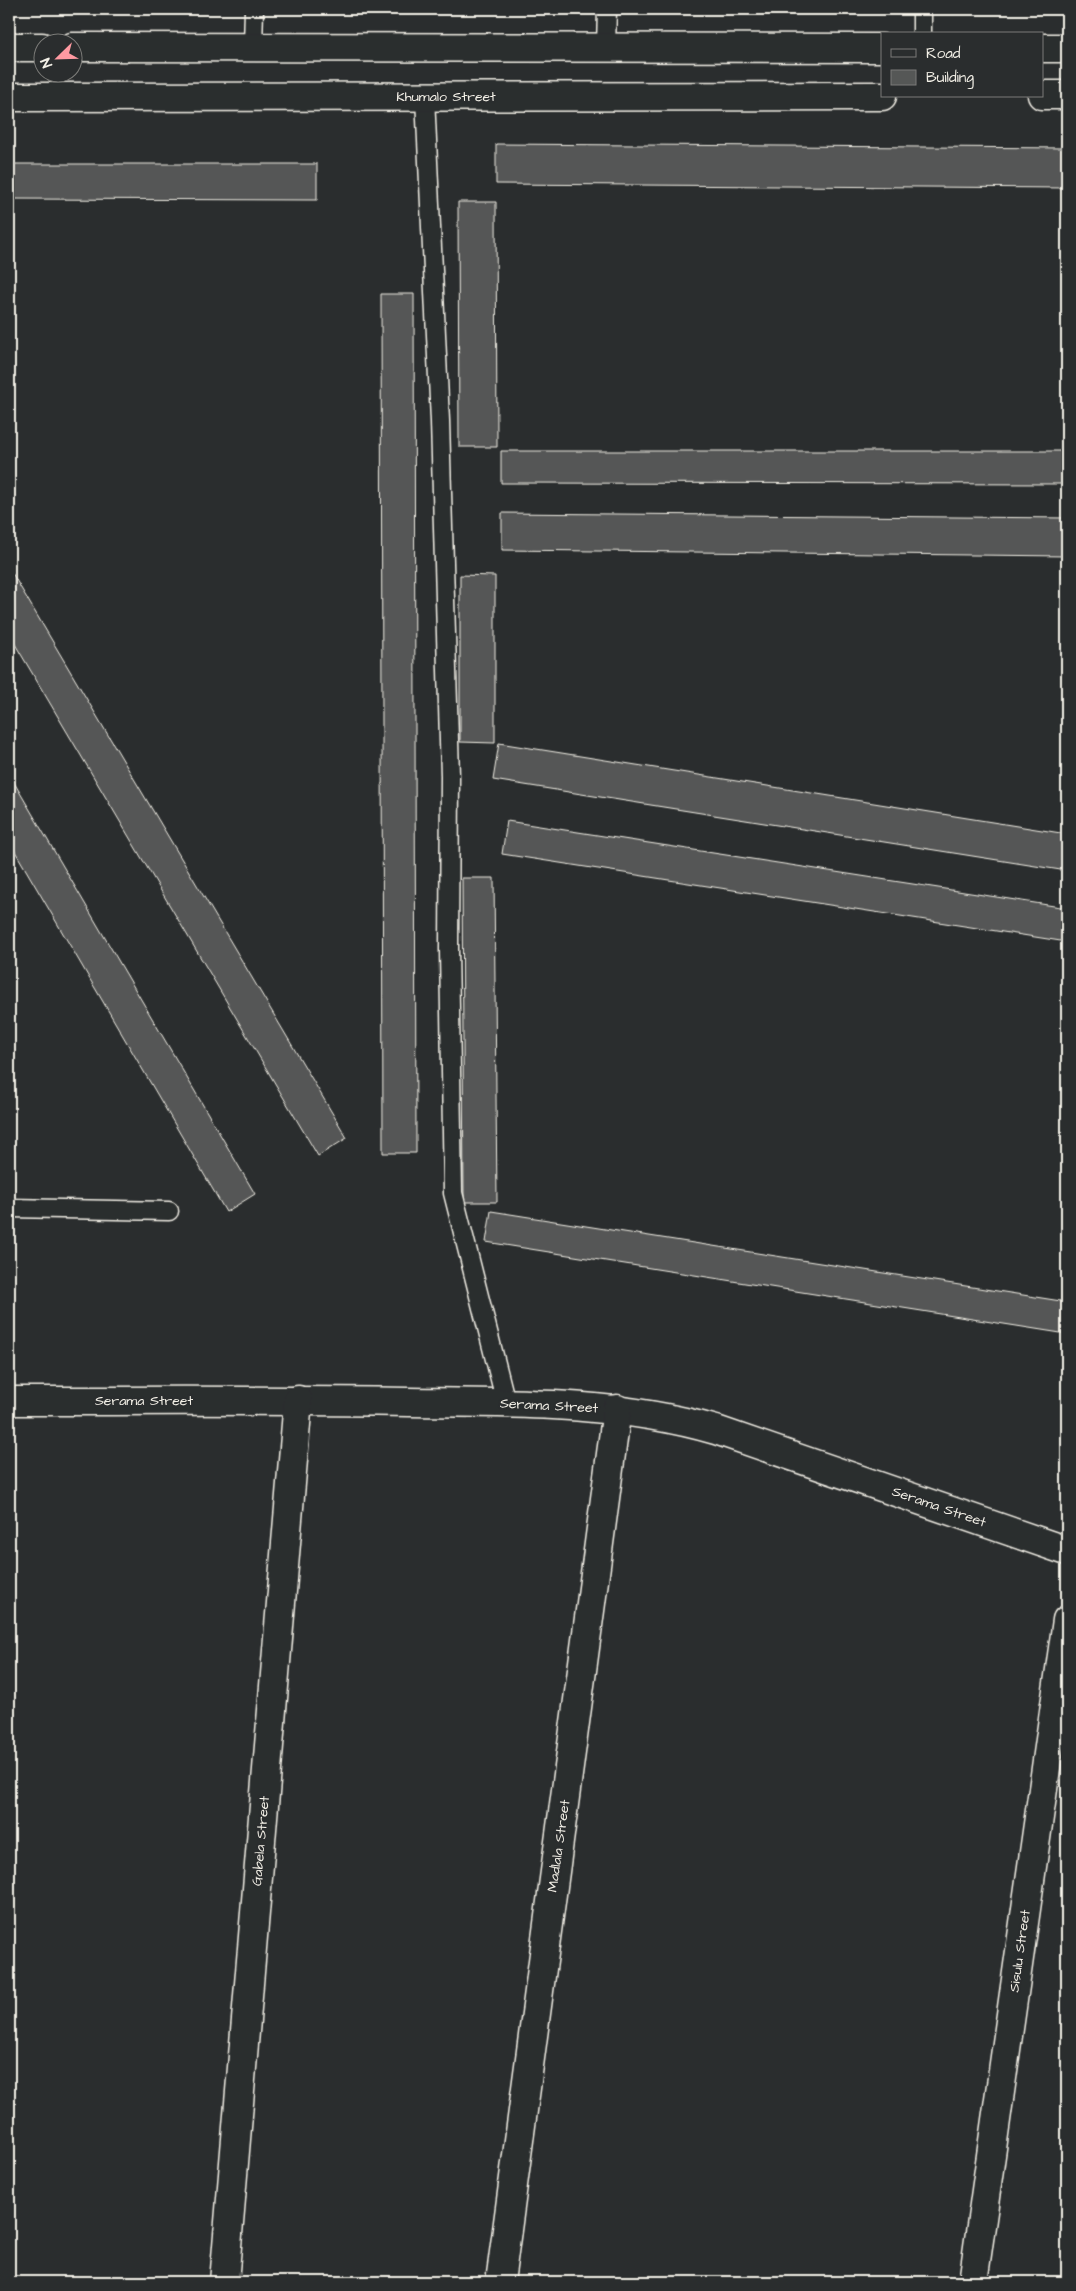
<svg xmlns="http://www.w3.org/2000/svg" width="1076" height="2291" font-family="'Architects Daughter',sans-serif">
<style>
.building{fill:#555756;stroke:#f4f1e8}
.lines{fill:none;stroke-linecap:round;stroke-linejoin:round}
.service-casing{stroke:#f4f1e8;stroke-width:21}
.minor-casing{stroke:#f4f1e8;stroke-width:31}
.tertiary-casing{stroke:#f4f1e8;stroke-width:31}
.service{stroke:#2a2d2e;stroke-width:18}
.minor{stroke:#2a2d2e;stroke-width:28}
.tertiary{stroke:#2a2d2e;stroke-width:28}
.labels{text-anchor:middle;dominant-baseline:central;stroke-width:4.5;stroke-linejoin:round;paint-order:stroke}
.street-label{font-size:14px;fill:#f4f1e8;stroke:#2a2d2e}
</style>
<rect width="100%" height="100%" fill="#2a2d2e"/>
<filter id="ink" filterUnits="userSpaceOnUse"><feTurbulence type="fractalNoise" baseFrequency=".02" numOctaves="2"/><feDisplacementMap in="SourceGraphic" scale="10" xChannelSelector="R" yChannelSelector="G"/><feConvolveMatrix kernelMatrix="1 2 1 2 8 2 1 2 1" color-interpolation-filters="sRGB"/></filter>
<g filter="url(#ink)">
<g class="building">
<path d="M496,144l571,4v40l-571,-4z"/>
<path d="M9,164h308v36l-308,-1z"/>
<path d="M458,202h38l1,245h-38z"/>
<path d="M381,294h33l2,859h-33z"/>
<path d="M501,451h566v33l-566,-1z"/>
<path d="M502,513l565,5v38l-565,-6z"/>
<path d="M9,568l338,570 -29,18 -309,-522z"/>
<path d="M460,575l35,1v167l-35,-1z"/>
<path d="M499,743l568,91v37l-574,-91z"/>
<path d="M9,774l246,420 -29,18 -217,-371z"/>
<path d="M507,821l560,87v34l-565,-88z"/>
<path d="M462,878h32l3,324h-33z"/>
<path d="M491,1211l576,91v32l-581,-92z"/>
</g>
<g class="lines">
<defs>
<g id="service">
<path d="M922,34v-25"/>
<path d="M253,47l1,-38"/>
<path d="M606,47l1,-38"/>
<path d="M425,97l15,324 10,355 -1,173 4,244 53,210"/>
<path d="M9,1208l160,3"/>
</g>
<g id="minor">
<path d="M9,1401c133,0 266,-1 400,1 102,1 208,-1 307,28l351,121"/>
<path d="M224,2282l74,-882"/>
<path d="M500,2282l117,-873"/>
<path d="M973,2282l94,-662"/>
</g>
<g id="tertiary">
<path d="M9,47h33"/>
<path d="M72,47l810,1"/>
<path d="M1042,48h25"/>
<path d="M1042,95h25"/>
<path d="M9,97l873,-1"/>
</g>
</defs>
<use href="#service" class="service-casing"/>
<use href="#minor" class="minor-casing"/>
<use href="#tertiary" class="tertiary-casing"/>
<use href="#service" class="service"/>
<use href="#minor" class="minor"/>
<use href="#tertiary" class="tertiary"/>
</g>
</g>
<g class="labels">
<g class="street-label">
<text x="446" y="97">Khumalo Street</text>
<text x="144" y="1401">Serama Street</text>
<text transform="translate(549 1406) rotate(3)">Serama Street</text>
<text transform="translate(939 1507) rotate(19)">Serama Street</text>
<text transform="translate(261 1841) rotate(-85)">Gabela Street</text>
<text transform="translate(559 1846) rotate(-82)">Madlala Street</text>
<text transform="translate(1020 1951) rotate(-82)">Sisulu Street</text>
</g>
</g>
<rect width="1076" height="2291" fill="none" stroke="#2a2d2e" stroke-width="30"/>
<rect x="15" y="15" width="1046" height="2261" fill="none" stroke="#f4f1e8" stroke-width="2" filter="url(#ink)"/>
<rect x="881" y="32" width="162" height="65" fill="#2a2d2e" stroke="#7b7b78"/>
<rect x="891" y="49" width="25" height="8" fill="#2a2d2e" stroke="#7b7b78"/>
<text x="926" y="58" font-size="15" fill="#f4f1e8">Road</text>
<rect x="891" y="70" width="25" height="15" fill="#555756" stroke="#7b7b78"/>
<text x="926" y="82" font-size="15" fill="#f4f1e8">Building</text>
<g transform="translate(58 58) rotate(247)"><circle r="24" fill="#2a2d2e" stroke="#7b7b78"/>
<path d="M0-4L9 19L0 12L-9 19Z" fill="#ff9aa2"/>
<text y="-8" font-size="14" font-weight="bold" text-anchor="middle" fill="#f4f1e8">N</text>
</g>
</svg>
